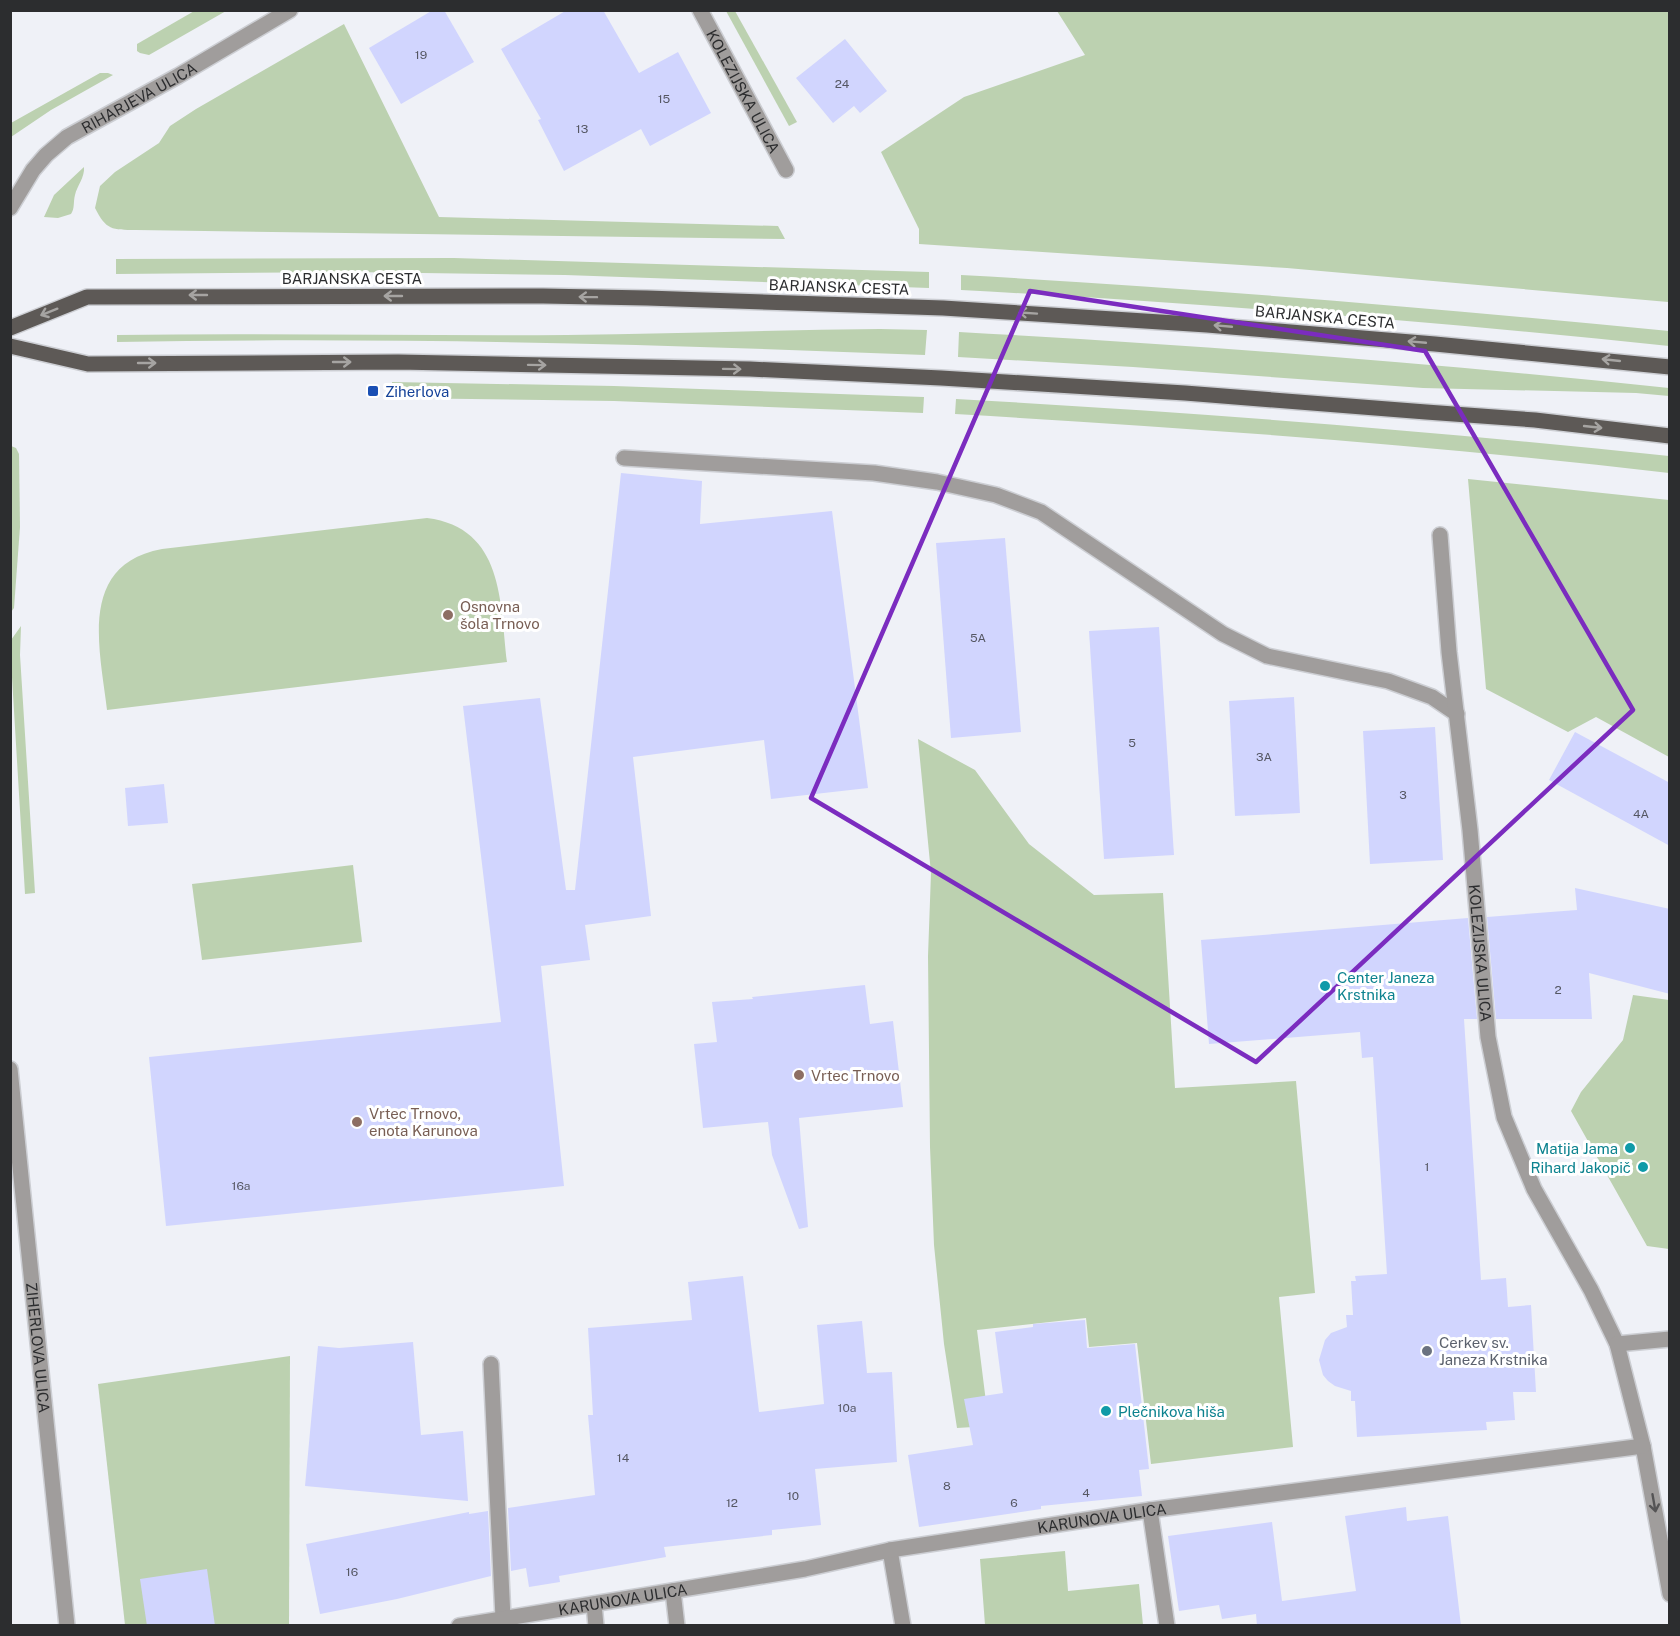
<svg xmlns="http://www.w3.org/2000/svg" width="1680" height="1636" font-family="'Public Sans',sans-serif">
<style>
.green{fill:#bcd1b0}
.building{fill:#d1d5fe}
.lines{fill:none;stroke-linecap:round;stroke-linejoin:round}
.minor-casing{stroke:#ccced3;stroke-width:18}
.major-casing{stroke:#ccced3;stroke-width:18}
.minor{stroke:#a09d9c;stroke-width:15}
.major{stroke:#5d5956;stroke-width:15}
.oneway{stroke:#a6a4a2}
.oneway2{stroke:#555455}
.marked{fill:none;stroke:#7b2cbf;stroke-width:4.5;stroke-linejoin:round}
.transit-dot{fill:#1a4fb4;stroke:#fff;stroke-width:2}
.education-dot{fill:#8d6e63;stroke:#fff;stroke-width:2}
.culture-dot{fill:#0f9aa8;stroke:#fff;stroke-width:2}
.worship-dot{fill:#6b7280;stroke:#fff;stroke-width:2}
.labels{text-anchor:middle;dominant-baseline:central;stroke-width:6;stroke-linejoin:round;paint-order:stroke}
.number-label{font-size:12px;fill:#555763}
.street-label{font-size:15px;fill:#2c2d2f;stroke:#fff}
.transit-label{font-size:15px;fill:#164399;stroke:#fff;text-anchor:start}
.education-label{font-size:15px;fill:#785e54;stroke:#fff;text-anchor:start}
.culture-label{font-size:15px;fill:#0d838f;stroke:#fff;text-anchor:start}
.worship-label{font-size:15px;fill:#5b616d;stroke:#fff;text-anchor:start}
</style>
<rect width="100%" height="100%" fill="#eff1f7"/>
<g class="green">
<path d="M196,10l30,1 -77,44 -9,-2 -3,-2v-7z"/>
<path d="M726,11h9l62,111 -8,4z"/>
<path d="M1057,11h612l-1,291 -381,-34 -368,-24v-15l-38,-77 83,-55 121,-42z"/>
<path d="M344,24l95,193 339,9 7,13 -649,-9c-24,0 -30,0 -41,-22l5,-22 15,-14 44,-29 11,-17 26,-17z"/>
<path d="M100,73h8l5,2 -62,35 -40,27v-14z"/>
<path d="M84,167c1,10 -7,19 -9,28 -2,8 0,13 -4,19l-13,4 -14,-1 10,-22z"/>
<path d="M454,258l475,14v16l-364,-13 -213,-3 -236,2v-15z"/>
<path d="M961,275c237,13 473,33 708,56v15c-235,-25 -472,-43 -708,-56z"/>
<path d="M880,329l47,1 -2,25c-269,-11 -539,-18 -808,-13v-7c150,-2 300,1 450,0 104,-1 208,-5 313,-6z"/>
<path d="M959,332c237,13 474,31 710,56v8l-33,-3 -213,-5 -290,-21 -175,-10z"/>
<path d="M392,382l222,4 310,11 -1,16 -309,-12 -221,-3z"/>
<path d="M956,399c238,13 476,32 713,57v17c-237,-28 -475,-45 -714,-59z"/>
<path d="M11,446l5,2 3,6 1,73 -6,81 -3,4z"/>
<path d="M1468,479l201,21v257l-73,-40 -28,15 -82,-43z"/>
<path d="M427,518c77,10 73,84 80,144l-400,48c-7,-61 -30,-145 55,-161z"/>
<path d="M21,626l-1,29 15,238 -10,1 -15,-250 1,-4z"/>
<path d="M918,739l57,31 54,74 65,51 69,-2 12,195 121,-7 19,212 -36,4 14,150 -142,17 -14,-121 -48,4 -3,-29 -109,12 12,96 -32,2 -13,-84 -10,-99 -4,-98 -2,-191 3,-83z"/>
<path d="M353,865l9,77 -160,18 -10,-76z"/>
<path d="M1633,995l36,5v249l-22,-3 -76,-135 10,-19 42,-52z"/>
<path d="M290,1356l-1,269h-164l-27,-241z"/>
<path d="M1065,1551l3,40 71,-7 4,41h-158l-5,-66z"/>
</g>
<g class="building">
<path d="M433,10h11l30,52 -73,42 -32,-56z"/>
<path d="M567,10h36l36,63 39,-21 33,61 -61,33 -9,-17 -77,42 -26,-51 3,-1 -40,-70z"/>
<path d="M845,39l42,52 -27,22 -6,-7 -21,17 -37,-45z"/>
<path d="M621,473l81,8 -2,43 132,-13 36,277 -97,11 -7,-59 -131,17 18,159 -66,9 5,35 -49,6 23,220 -398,40 -17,-169 352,-35 -38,-316 77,-8 26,192h9z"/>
<path d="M1005,538l16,194 -70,6 -15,-195z"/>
<path d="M1159,627l15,228 -70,4 -15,-228z"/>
<path d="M1294,697l6,116 -65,3 -6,-115z"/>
<path d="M1435,727l8,133 -73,4 -7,-133z"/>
<path d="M1575,732l95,51v63l-121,-66z"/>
<path d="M164,784l4,39 -40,3 -3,-38z"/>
<path d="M1575,888l95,21v85l-81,-21 3,46h-96l-9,-102 90,-7z"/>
<path d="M1468,918l9,101h-13l17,261 25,-2 2,29 23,-2 5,87h-23l2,28 -29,2 1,8 -130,7 -2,-36h-4v-10l-16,-5 -7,-5 -5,-6 -4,-15 6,-20 6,-7 16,-6 -1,-12h7l-2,-34h5l-1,-5 32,-2 -14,-217 -11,1 -2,-26 -151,12 -8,-104z"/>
<path d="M865,985l5,39 23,-3 10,86 -104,11 9,109 -9,2 -27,-74 -4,-33 -65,6 -9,-84 23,-2 -5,-40 41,-3 -1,-2z"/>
<path d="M743,1276l16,136 65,-8 -7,-79 45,-4 5,52 25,-1 5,90 -82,7 6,56 -49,5v5l-108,12 2,10 -107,19 1,6 -31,5 -3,-19 -15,3 -3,-63 87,-13 -7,-80h5l-5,-87 104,-8 -4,-38z"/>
<path d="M1085,1320l2,28 48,-4 14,125 -10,1 3,26 -101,10v3l-122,18 -11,-72 65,-10 -9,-46 39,-6 -8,-61 38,-5v-3z"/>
<path d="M413,1342l8,93 42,-4 5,70 -163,-15 13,-140 21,2z"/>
<path d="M1406,1507l1,14 41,-5 13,110h-204l-1,-12 -34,5 -3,-14 -40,6 -11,-75 104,-14 10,79 74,-10 -11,-75z"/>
<path d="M488,1511l3,65 -94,23 -77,15 -14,-70 163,-32v2z"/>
<path d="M207,1569l8,57h-68l-7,-47z"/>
</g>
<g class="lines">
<defs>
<g id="minor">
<path id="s1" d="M700,10l86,160"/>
<path id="s2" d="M10,208l23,-38 13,-15 21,-18 111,-61 112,-66"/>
<path d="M624,458l250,15 63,9 59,13 45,17 182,122 44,22 121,25 44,16 25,17"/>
<path id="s3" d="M1440,535l9,117 21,178 18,207 16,80 30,72 57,101 26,54 26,102 27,148"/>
<path id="s4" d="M10,1069l57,557"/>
<path d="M1617,1344l53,-5"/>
<path d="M491,1364l12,254"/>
<path d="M1150,1510l17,116"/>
<path d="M890,1550l13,76"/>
<path d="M673,1591l4,35"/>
<path d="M594,1604l2,22"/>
<path id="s5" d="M459,1626l346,-57 85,-19 260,-40 493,-64"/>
</g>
<g id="major">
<path d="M10,328l77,-31 456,-1 104,2 296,10 264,17 228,19 235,23"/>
<path d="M10,346l78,18 310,-2 352,7 191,9 244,15 241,19 109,8 135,16"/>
</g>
</defs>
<use href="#minor" class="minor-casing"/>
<use href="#major" class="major-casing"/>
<use href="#minor" class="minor"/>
<use href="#major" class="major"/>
</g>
<defs><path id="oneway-shaft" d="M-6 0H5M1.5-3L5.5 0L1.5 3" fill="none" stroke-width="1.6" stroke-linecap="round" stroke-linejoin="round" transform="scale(1.5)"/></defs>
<g class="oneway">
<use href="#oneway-shaft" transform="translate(198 295) rotate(-180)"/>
<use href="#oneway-shaft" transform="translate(393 296) rotate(-180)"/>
<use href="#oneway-shaft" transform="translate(588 297) rotate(-179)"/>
<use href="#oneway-shaft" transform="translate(49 312) rotate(158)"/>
<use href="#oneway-shaft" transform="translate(1028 313) rotate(-176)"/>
<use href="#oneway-shaft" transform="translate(1223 326) rotate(-175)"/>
<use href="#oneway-shaft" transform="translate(1417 342) rotate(-175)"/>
<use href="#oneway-shaft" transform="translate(1611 360) rotate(-174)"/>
<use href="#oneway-shaft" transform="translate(342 362)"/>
<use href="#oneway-shaft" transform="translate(147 363)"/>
<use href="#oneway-shaft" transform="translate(537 365) rotate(1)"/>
<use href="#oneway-shaft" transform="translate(732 369) rotate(1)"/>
<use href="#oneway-shaft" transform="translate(1593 427) rotate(6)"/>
</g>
<use class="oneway2" href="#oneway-shaft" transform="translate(1654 1503) rotate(80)"/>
<path class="marked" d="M1030,291l395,60 208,359 -377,352 -445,-264z"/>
<rect class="transit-dot" x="367" y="385" width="12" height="12" rx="3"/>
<g class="education-dot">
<circle cx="448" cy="615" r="6"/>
<circle cx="799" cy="1075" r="6"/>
<circle cx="357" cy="1122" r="6"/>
</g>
<g class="culture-dot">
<circle cx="1325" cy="986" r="6"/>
<circle cx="1630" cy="1148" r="6"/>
<circle cx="1643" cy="1167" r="6"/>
<circle cx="1106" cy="1411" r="6"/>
</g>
<circle class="worship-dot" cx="1427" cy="1351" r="6"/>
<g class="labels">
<g class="number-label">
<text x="421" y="55">19</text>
<text x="842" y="84">24</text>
<text x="664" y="99">15</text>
<text x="582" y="129">13</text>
<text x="978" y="638">5A</text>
<text x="1132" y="743">5</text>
<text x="1264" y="757">3A</text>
<text x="1403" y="795">3</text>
<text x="1641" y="814">4A</text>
<text x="1558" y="990">2</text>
<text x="1427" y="1167">1</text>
<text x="241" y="1186">16a</text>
<text x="847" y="1408">10a</text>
<text x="623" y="1458">14</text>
<text x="947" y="1486">8</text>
<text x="1086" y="1493">4</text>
<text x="793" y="1496">10</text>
<text x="732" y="1503">12</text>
<text x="1014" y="1503">6</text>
<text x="352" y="1572">16</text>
</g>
<g class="street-label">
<text stroke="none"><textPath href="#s1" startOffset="92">KOLEZIJSKA ULICA</textPath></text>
<text stroke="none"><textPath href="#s2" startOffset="174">RIHARJEVA ULICA</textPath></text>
<text x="352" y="278">BARJANSKA CESTA</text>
<text transform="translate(839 287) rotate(2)">BARJANSKA CESTA</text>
<text transform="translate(1325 317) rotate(5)">BARJANSKA CESTA</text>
<text stroke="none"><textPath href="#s3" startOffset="420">KOLEZIJSKA ULICA</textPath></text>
<text stroke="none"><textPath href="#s4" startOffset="280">ZIHERLOVA ULICA</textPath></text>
<text stroke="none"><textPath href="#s5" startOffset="652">KARUNOVA ULICA</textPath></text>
<text stroke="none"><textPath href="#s5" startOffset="166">KARUNOVA ULICA</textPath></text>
</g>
<g class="transit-label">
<text x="385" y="391">Ziherlova</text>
</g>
<g class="education-label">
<text x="460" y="606">Osnovna<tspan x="460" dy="17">šola Trnovo</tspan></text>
<text x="811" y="1075">Vrtec Trnovo</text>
<text x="369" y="1113">Vrtec Trnovo,<tspan x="369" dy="17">enota Karunova</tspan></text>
</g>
<g class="culture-label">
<text x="1337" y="977">Center Janeza<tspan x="1337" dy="17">Krstnika</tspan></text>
<text x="1618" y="1148" text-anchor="end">Matija Jama</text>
<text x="1631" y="1167" text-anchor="end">Rihard Jakopič</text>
<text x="1118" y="1411">Plečnikova hiša</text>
</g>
<g class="worship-label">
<text x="1439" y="1342">Cerkev sv.<tspan x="1439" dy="17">Janeza Krstnika</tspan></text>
</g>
</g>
<rect width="1680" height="1636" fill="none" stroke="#2c2d2f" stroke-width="24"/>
</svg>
